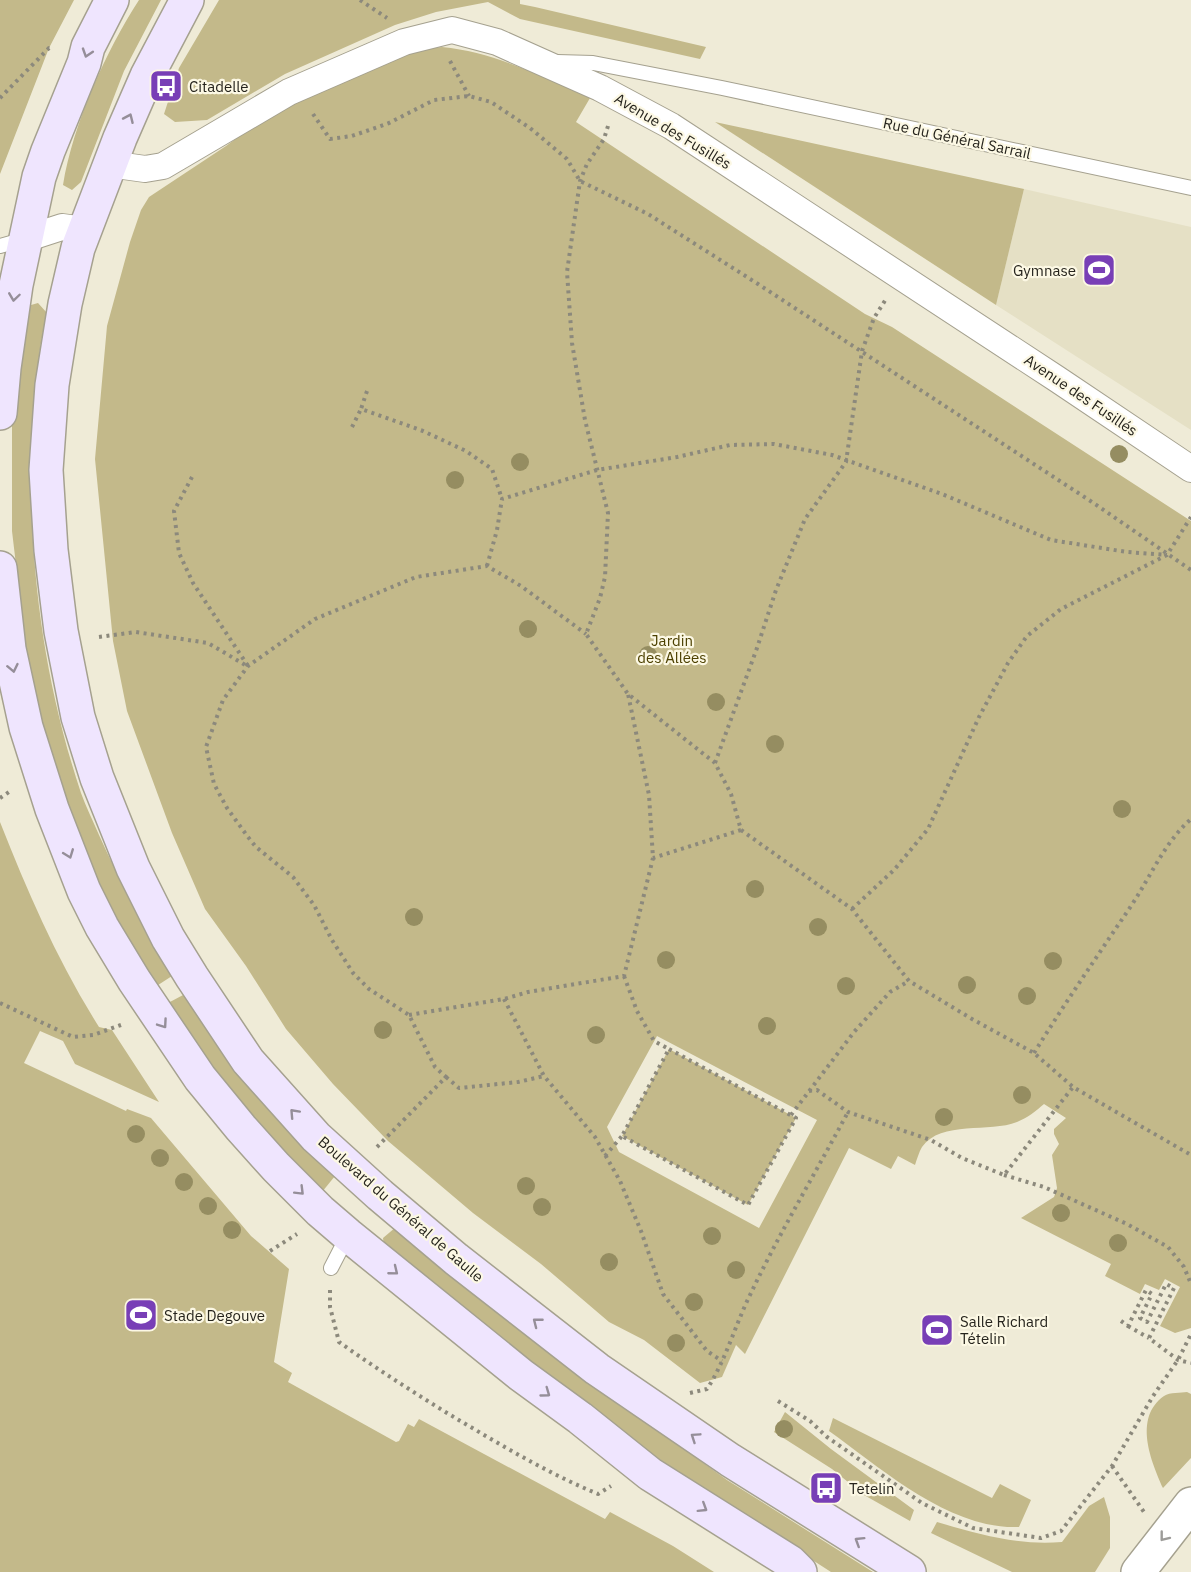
<svg xmlns="http://www.w3.org/2000/svg" width="1191" height="1572" font-family="'IBM Plex Sans',sans-serif">
<style>
.built{fill:#e5e0c5}
.green{fill:#c3b98a;fill-rule:evenodd}
.lines{fill:none;stroke-linecap:round;stroke-linejoin:round}
.service-casing{stroke:#a5a18f;stroke-width:16}
.minor-casing{stroke:#a5a18f;stroke-width:28}
.tertiary-casing{stroke:#a5a18f;stroke-width:36}
.secondary-casing{stroke:#a5a18f;stroke-width:36}
.path{stroke:#8c897c;stroke-width:4;stroke-dasharray:3 4.5;stroke-linecap:butt}
.service{stroke:#fff;stroke-width:14}
.minor{stroke:#fff;stroke-width:26}
.tertiary{stroke:#fff;stroke-width:33}
.secondary{stroke:#efe5fe;stroke-width:33}
.tree{fill:#958d61}
.oneway{stroke:#958e99}
.oneway2{stroke:#9d9c99}
.labels{text-anchor:middle;dominant-baseline:central;stroke-width:4.5;stroke-linejoin:round;paint-order:stroke}
.poi-label{font-size:15px;fill:#26241d;stroke:#fcf8e4;text-anchor:start}
.street-label{font-size:15px;fill:#26241d;stroke:#fcf8e4}
.park-label{font-size:15px;fill:#4c4000;stroke:#fcf8e4}
</style>
<rect width="100%" height="100%" fill="#efebd7"/>
<path class="built" d="M1024,189l167,38v203l-195,-125z"/>
<g class="green">
<path d="M0,0h74l-25,48 -49,126z"/>
<path d="M139,0h22l-37,71 -43,111 -9,8 -9,-5c10,-61 43,-134 76,-185z"/>
<path d="M219,0h301v4l15,3 171,40 -6,12 -180,-40 -32,-17 -52,10 -41,13 -110,49 -78,46 -32,2 -11,-8 15,-46z"/>
<path d="M442,47c53,5 100,30 148,51l-14,24 289,192 27,13 299,194v807l-16,5 -15,-7 20,-39 -15,-8 -6,11 -14,-6 -5,10 -35,-18 6,-12 -90,-46 33,-21 3,-9 -5,-33 7,-11 -5,-10v-5l12,-11 -22,-14c-8,7 -17,14 -27,18 -27,11 -76,-2 -95,25 -3,5 -5,12 -7,18l-17,-9 -7,13 -42,-21 -104,206 -9,-9 -14,32 -22,6 -56,-43 -35,-18 -68,-58 -68,-51 -85,-72 -55,-57 -47,-55 -40,-63 -41,-57 -33,-76 -45,-122 -14,-70 -18,-182 12,-133 23,-84 11,-32 8,-13 77,-51 72,-53 113,-43zM657,1036l160,84 -58,108 -140,-76 -12,-25z"/>
<path d="M715,122l309,67 -28,116z"/>
<path d="M38,303l9,10c-9,37 -12,75 -14,113 -7,123 9,250 48,367 5,14 12,28 18,42 22,49 47,95 73,141l-17,11 -52,-92 -42,-105 -25,-88 -9,-44 -15,-127v-129l12,-95z"/>
<path d="M0,822c28,71 58,140 99,205l13,3 47,72 -84,-38 -12,-23 -23,-10 -16,32 102,48 1,-2 24,9 100,118 38,33 -15,93 18,11 -4,9 108,60 3,-1 9,-17 6,3 5,-8 186,100 5,-7 63,34 41,26h-714z"/>
<path d="M185,994l150,182 -13,16 -78,-81 -76,-108z"/>
<path d="M669,1049l127,69 -48,87 -126,-69z"/>
<path d="M396,1227l224,179 43,28 64,46 146,92h-42l-150,-97 -177,-130 -120,-99 -1,-8z"/>
<path d="M1187,1392l4,2v64l-28,30c-12,-27 -30,-70 1,-92 6,-4 17,-3 23,-4z"/>
<path d="M785,1412l46,37 83,61 -4,11 -46,-26 -32,-26 -58,-37z"/>
<path d="M833,1418l159,80 8,-14 31,16 -12,27c-69,3 -137,-58 -190,-96z"/>
<path d="M1104,1497l6,20v31l-15,24h-83l-81,-39 6,-11c41,12 82,24 125,20l27,-36z"/>
</g>
<g class="lines">
<defs>
<g id="service">
<path d="M557,62l36,1 129,25 469,100"/>
<path d="M0,246l25,-7"/>
<path d="M331,1268l17,-33"/>
</g>
<g id="minor">
<path d="M109,164l36,5 18,-3 126,-74 115,-50 48,-12 45,12 103,46 71,38 386,253 134,90"/>
<path d="M25,239l37,-12 22,3"/>
</g>
<path id="tertiary" d="M1138,1572l53,-68"/>
<g id="secondary">
<path d="M187,0l-40,76 -27,62 -42,110 -13,56 -13,81 -6,85 5,80 10,81 17,86 19,61 36,90 35,70 24,39 56,84 68,76 64,58 76,64 141,110 133,91 179,112"/>
<path d="M0,413l4,-45 12,-83 23,-108 9,-26 36,-88 4,-16 24,-47"/>
<path d="M0,568l9,81 17,78 26,82 32,82 18,36 32,53 66,98 41,50 35,39 44,44 28,24 173,140 59,43 70,56 140,88 10,10"/>
</g>
</defs>
<use href="#service" class="service-casing"/>
<use href="#minor" class="minor-casing"/>
<use href="#tertiary" class="tertiary-casing"/>
<use href="#secondary" class="secondary-casing"/>
<g class="path">
<path d="M360,0l27,18"/>
<path d="M450,61l19,35"/>
<path d="M0,98l49,-50h5"/>
<path d="M313,114l17,25 22,-3 37,-13 45,-23 35,-4 22,6 39,26 37,31 13,22 68,33 110,70 334,218 99,68"/>
<path d="M608,126l-4,13 -17,25 -7,17 -13,91 5,71 13,77 23,93 -3,64 -5,21 -14,36 42,60 87,69 16,31 10,36 -88,28"/>
<path d="M367,391l-6,18 62,22 43,20 26,18 10,30"/>
<path d="M352,427l9,-18"/>
<path d="M192,477l-18,34 5,42 14,30 55,83"/>
<path d="M487,566l10,-36 5,-31 95,-29 80,-13 53,-12 44,-1 58,11 110,39 109,46 76,12 40,3"/>
<path d="M99,637l37,-5 72,11 39,23"/>
<path d="M715,763l42,-115 19,-58 29,-71 41,-57 16,-111 12,-33 12,-19"/>
<path d="M0,798l9,-6"/>
<path d="M741,830l111,79 57,72 63,38 62,34 39,34 118,68"/>
<path d="M852,909l42,-39 34,-41 51,-112 29,-54 19,-27 34,-27 106,-54 24,-38"/>
<path d="M624,976l13,35 17,30 15,8"/>
<path d="M504,999l40,77 51,61 25,44 21,50 22,63 44,57 15,10"/>
<path d="M0,1003l73,34 20,-2 28,-10"/>
<path d="M409,1015l95,-16 24,-7 96,-16 29,-118 -4,-63 -21,-101"/>
<path d="M669,1049l127,69 -48,87 -126,-69z"/>
<path d="M1034,1053c31,-50 64,-98 97,-147 20,-30 33,-63 60,-87"/>
<path d="M446,1077l13,11 59,-6 26,-6"/>
<path d="M809,1091l8,-1 31,22 83,28 31,18 42,17 69,-88"/>
<path d="M791,1115l63,-83 36,-40 19,-11"/>
<path d="M377,1147l69,-70 -11,-10 -26,-52 -40,-26 -16,-16 -21,-33 -18,-35 -21,-28 -37,-30 -8,-10 -21,-29 -13,-24 -8,-37 17,-47 25,-34 67,-47 101,-42 71,-11 34,20 65,48"/>
<path d="M605,1156l17,-20"/>
<path d="M1004,1175l40,12 83,37 41,23 16,20 7,17"/>
<path d="M270,1251l27,-17"/>
<path d="M330,1290v17l9,35c35,25 71,48 108,71 49,29 98,59 151,81l13,-8"/>
<path d="M1121,1321l7,5 18,-36 6,4 -12,24 7,4 19,-38 8,4 -25,50 29,22 13,3"/>
<path d="M1128,1326l21,12"/>
<path d="M690,1393l17,-4c19,-29 28,-64 44,-96 29,-61 65,-121 97,-181"/>
<path d="M778,1401l32,20 17,16 95,66 51,25 68,10 20,-7 51,-65 41,-70 25,-36 13,-26"/>
<path d="M1112,1466l32,46"/>
</g>
<use href="#service" class="service"/>
<use href="#minor" class="minor"/>
<use href="#tertiary" class="tertiary"/>
<use href="#secondary" class="secondary"/>
</g>
<g class="tree">
<circle cx="1119" cy="454" r="9"/>
<circle cx="520" cy="462" r="9"/>
<circle cx="455" cy="480" r="9"/>
<circle cx="528" cy="629" r="9"/>
<circle cx="648" cy="655" r="9"/>
<circle cx="716" cy="702" r="9"/>
<circle cx="775" cy="744" r="9"/>
<circle cx="1122" cy="809" r="9"/>
<circle cx="755" cy="889" r="9"/>
<circle cx="414" cy="917" r="9"/>
<circle cx="818" cy="927" r="9"/>
<circle cx="666" cy="960" r="9"/>
<circle cx="1053" cy="961" r="9"/>
<circle cx="967" cy="985" r="9"/>
<circle cx="846" cy="986" r="9"/>
<circle cx="1027" cy="996" r="9"/>
<circle cx="767" cy="1026" r="9"/>
<circle cx="383" cy="1030" r="9"/>
<circle cx="596" cy="1035" r="9"/>
<circle cx="1022" cy="1095" r="9"/>
<circle cx="944" cy="1117" r="9"/>
<circle cx="136" cy="1134" r="9"/>
<circle cx="160" cy="1158" r="9"/>
<circle cx="184" cy="1182" r="9"/>
<circle cx="526" cy="1186" r="9"/>
<circle cx="208" cy="1206" r="9"/>
<circle cx="542" cy="1207" r="9"/>
<circle cx="1061" cy="1213" r="9"/>
<circle cx="232" cy="1230" r="9"/>
<circle cx="712" cy="1236" r="9"/>
<circle cx="1118" cy="1243" r="9"/>
<circle cx="609" cy="1262" r="9"/>
<circle cx="736" cy="1270" r="9"/>
<circle cx="694" cy="1302" r="9"/>
<circle cx="676" cy="1343" r="9"/>
<circle cx="784" cy="1429" r="9"/>
</g>
<defs><path id="oneway-chevron" d="M-2-3.5L2.5 0L-2 3.5" fill="none" stroke-width="1.6" stroke-linecap="round" stroke-linejoin="round" transform="scale(1.5)"/></defs>
<g class="oneway">
<use href="#oneway-chevron" transform="translate(87 53) rotate(108)"/>
<use href="#oneway-chevron" transform="translate(129 118) rotate(-66)"/>
<use href="#oneway-chevron" transform="translate(14 297) rotate(98)"/>
<use href="#oneway-chevron" transform="translate(13 668) rotate(78)"/>
<use href="#oneway-chevron" transform="translate(69 854) rotate(69)"/>
<use href="#oneway-chevron" transform="translate(163 1024) rotate(55)"/>
<use href="#oneway-chevron" transform="translate(294 1113) rotate(-133)"/>
<use href="#oneway-chevron" transform="translate(300 1191) rotate(45)"/>
<use href="#oneway-chevron" transform="translate(394 1271) rotate(39)"/>
<use href="#oneway-chevron" transform="translate(537 1322) rotate(-142)"/>
<use href="#oneway-chevron" transform="translate(546 1393) rotate(36)"/>
<use href="#oneway-chevron" transform="translate(695 1437) rotate(-146)"/>
<use href="#oneway-chevron" transform="translate(703 1508) rotate(32)"/>
<use href="#oneway-chevron" transform="translate(859 1541) rotate(-148)"/>
</g>
<use class="oneway2" href="#oneway-chevron" transform="translate(1164 1537) rotate(128)"/>
<defs>
<symbol id="bus-square" viewBox="-11 -11 22 22"><rect x="-9" y="-9" width="18" height="18" rx="4" fill="#783fb6" stroke="#fcf8e4"/><path d="M-5-6H5V4H4V6H2V4H-2V6H-4V4H-5ZM-3.5-4V0h7V-4ZM-3.5 1.2v1.5H-2V1.2ZM2 1.2v1.5H3.5V1.2Z" fill="#fff"/></symbol>
<symbol id="stadium-square" viewBox="-11 -11 22 22"><rect x="-9" y="-9" width="18" height="18" rx="4" fill="#783fb6" stroke="#fcf8e4"/><path d="M0-5a6.5 5 0 1 0 0 10a6.5 5 0 1 0 0-10ZM-3.5-1.8h7v3.6h-7Z" fill="#fff"/></symbol>
</defs>
<g fill-rule="evenodd">
<use href="#bus-square" x="147" y="67" width="38" height="38"/>
<use href="#stadium-square" x="1080" y="251" width="38" height="38"/>
<use href="#stadium-square" x="122" y="1296" width="38" height="38"/>
<use href="#stadium-square" x="918" y="1311" width="38" height="38"/>
<use href="#bus-square" x="807" y="1469" width="38" height="38"/>
</g>
<g class="labels">
<g class="poi-label">
<text x="189" y="86">Citadelle</text>
<text x="1076" y="270" text-anchor="end">Gymnase</text>
<text x="164" y="1315">Stade Degouve</text>
<text x="960" y="1321">Salle Richard<tspan x="960" dy="17">Tételin</tspan></text>
<text x="849" y="1488">Tetelin</text>
</g>
<g class="street-label">
<text transform="translate(673 131) rotate(31)">Avenue des Fusillés</text>
<text transform="translate(957 138) rotate(12)">Rue du Général Sarrail</text>
<text transform="translate(1081 395) rotate(34)">Avenue des Fusillés</text>
<text transform="translate(401 1209) rotate(41)">Boulevard du Général de Gaulle</text>
</g>
<g class="park-label">
<text x="672" y="640">Jardin<tspan x="672" dy="17">des Allées</tspan></text>
</g>
</g>
</svg>
